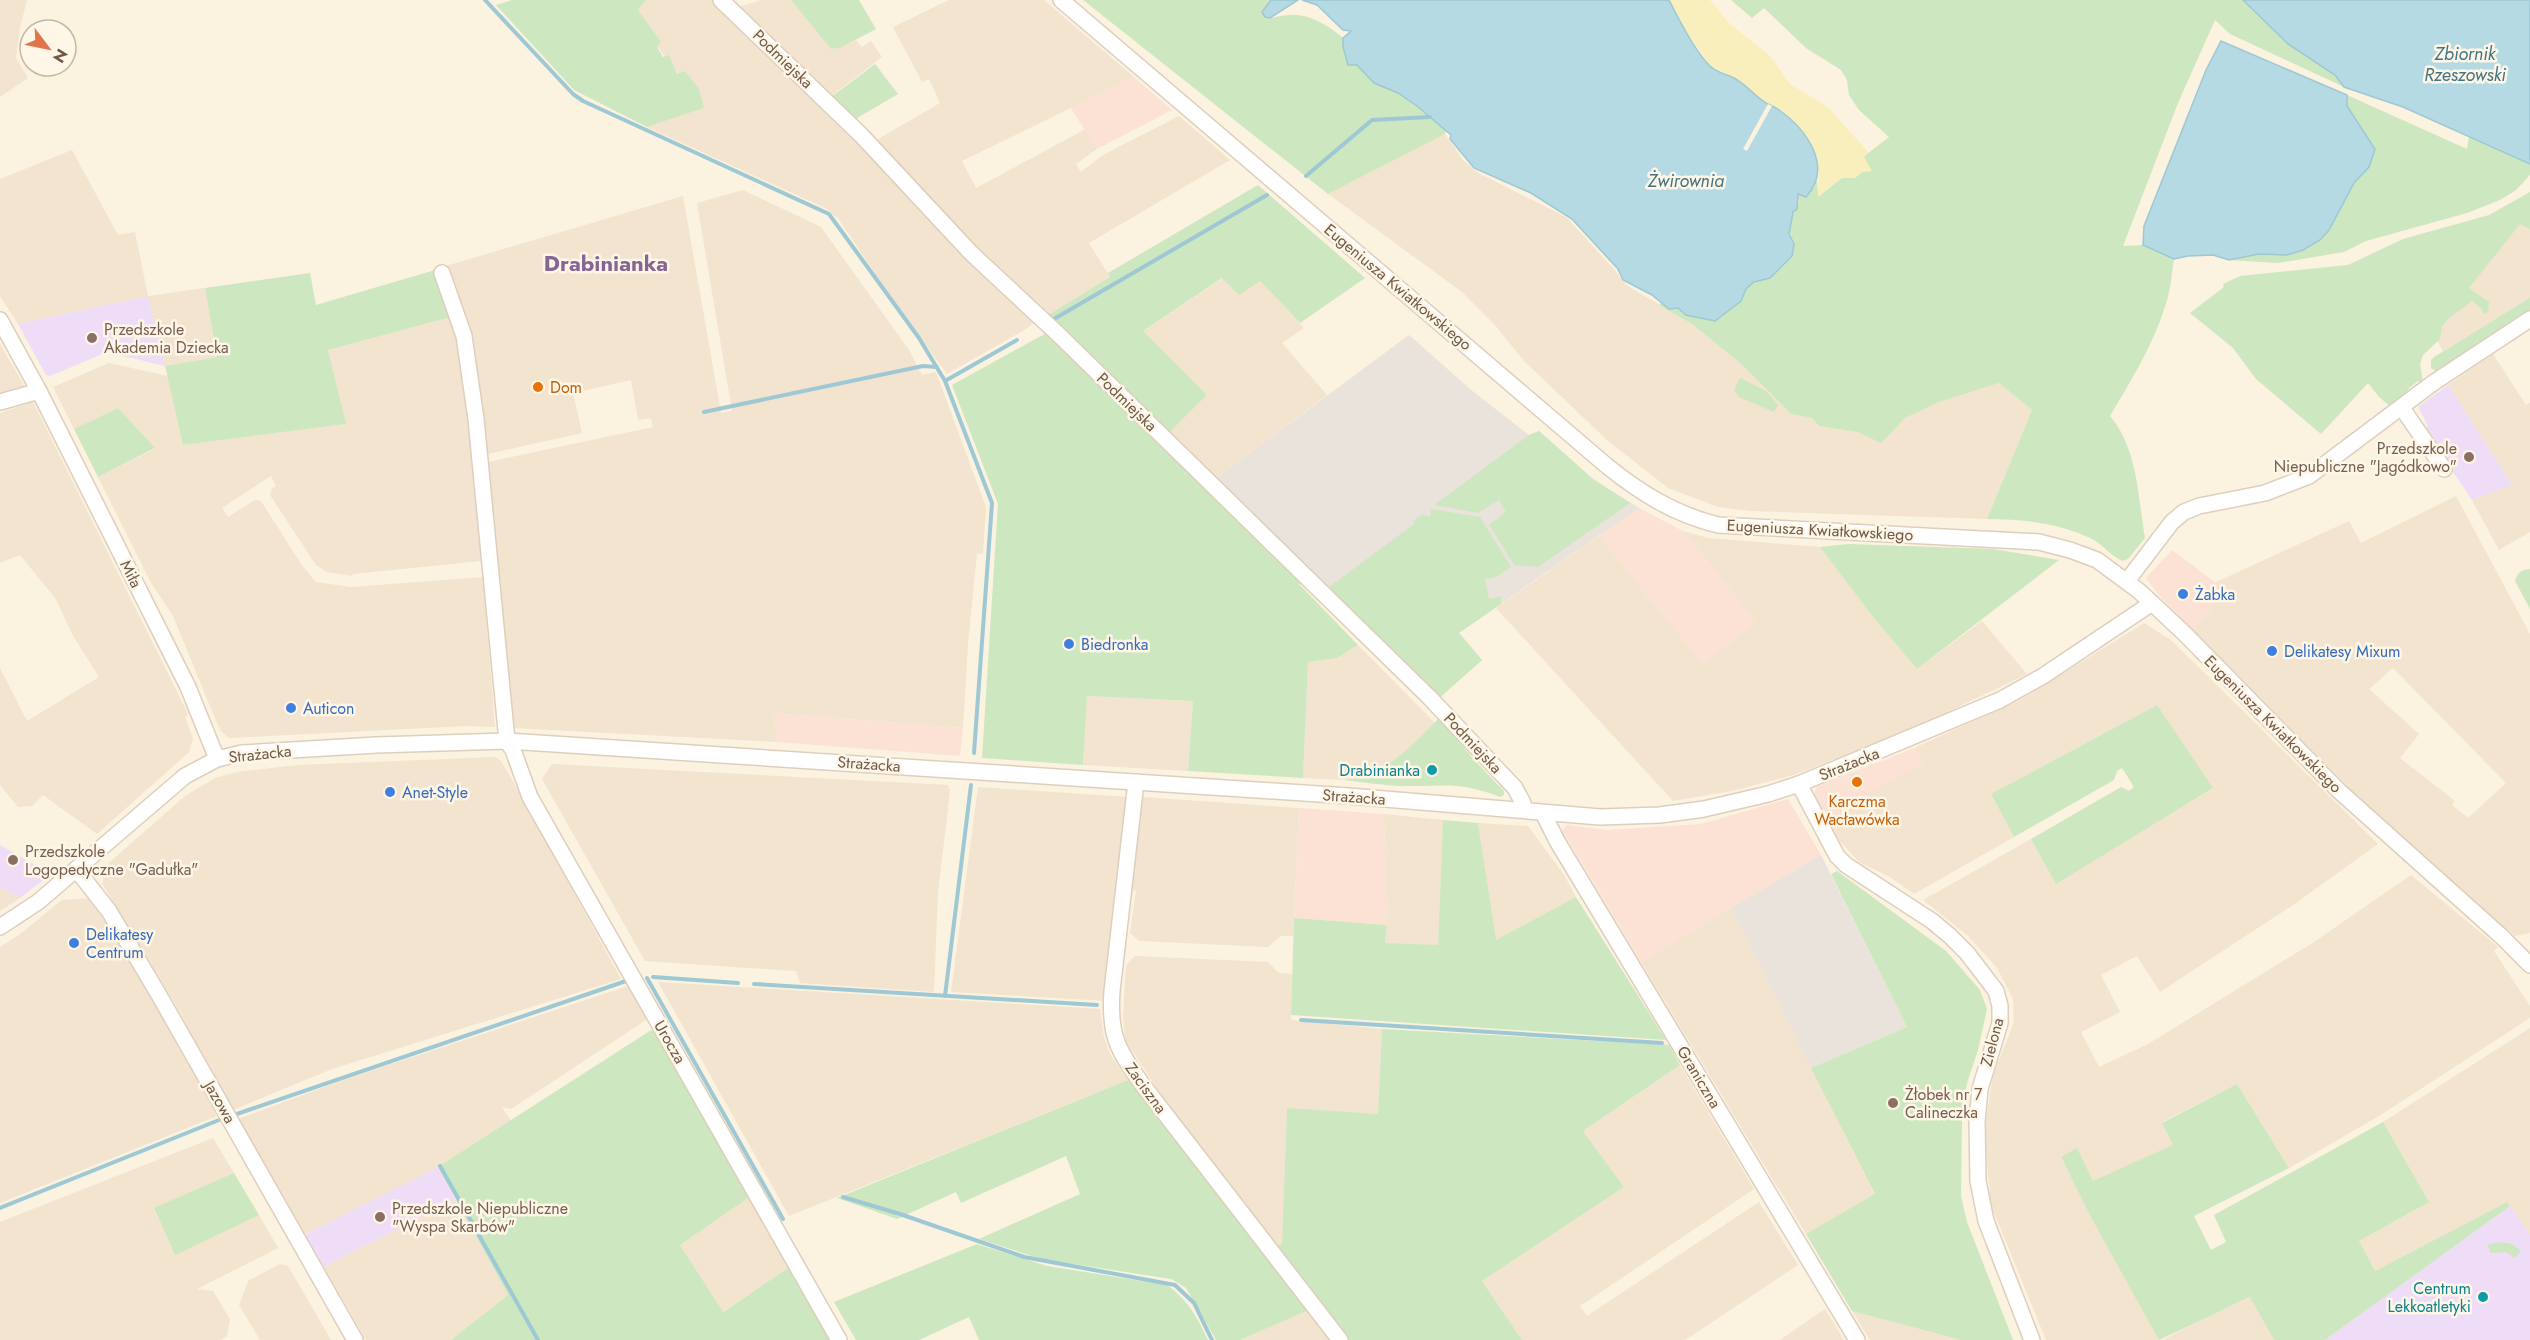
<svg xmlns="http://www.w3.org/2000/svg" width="2530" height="1340" font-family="Jost,sans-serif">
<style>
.residential{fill:#f2e4cf;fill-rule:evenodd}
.commercial{fill:#fbe2d4}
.industrial{fill:#e9e3dc}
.education{fill:#efddf7}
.green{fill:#cde7c0}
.sand{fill:#f9efbc}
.water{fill:#b6dae3;stroke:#9dc8d4;stroke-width:1.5}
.pier{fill:#fbf2e0}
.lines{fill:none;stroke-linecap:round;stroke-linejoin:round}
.stream{stroke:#9dc8d4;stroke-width:4}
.minor-casing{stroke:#decfbd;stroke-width:18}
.minor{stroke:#fff;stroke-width:15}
.education-dot{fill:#8d6e63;stroke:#fef6e6;stroke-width:2}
.food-dot{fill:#e8710a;stroke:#fef6e6;stroke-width:2}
.shop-dot{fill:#3f7fe0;stroke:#fef6e6;stroke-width:2}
.culture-dot{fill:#0f9aa8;stroke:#fef6e6;stroke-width:2}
.labels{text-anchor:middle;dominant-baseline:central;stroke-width:5;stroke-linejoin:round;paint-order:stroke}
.street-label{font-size:16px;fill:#705949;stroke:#fef6e6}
.education-label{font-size:16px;fill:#785e54;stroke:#fef6e6;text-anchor:start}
.food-label{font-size:16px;fill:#c56008;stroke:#fef6e6;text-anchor:start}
.shop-label{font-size:16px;fill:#366cbe;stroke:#fef6e6;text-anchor:start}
.culture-label{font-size:16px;fill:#0d838f;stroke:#fef6e6;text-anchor:end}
.water-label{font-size:18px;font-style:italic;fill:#447483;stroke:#fef6e6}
.district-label{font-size:22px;font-weight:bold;fill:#876494;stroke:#fef6e6}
</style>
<rect width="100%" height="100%" fill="#fbf2e0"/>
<g class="residential">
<path d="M0,0h27l-7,28 -4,30 12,20 -28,19z"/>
<path d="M646,0h68l162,157 161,163 -11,9 -79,45 -60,-82 -49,-74 -13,-10 -178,-81 57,-19 -47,-62 4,-3 -23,-33z"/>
<path d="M761,0h30l40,49 9,-1 16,-8 6,7 9,-6 11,16 -52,40 -94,-89z"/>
<path d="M949,0h95l90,77 -172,84 14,27 110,-59 11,20 -21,15 5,8 22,-17 76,-39 51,44 -141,83 21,34 -65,40 -5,-5 2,-5 -7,-6 -6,1 -156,-160 67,-39 -11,-24 -7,3 -29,-55z"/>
<path d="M1445,134l18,26 15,13 88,44 47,51 13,17 66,39 48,39 51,51 21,4 7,8 39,6 23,10 24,-24 34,-16 60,-19 33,27 -45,109 -236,-8 -33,-4 -50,-19 -61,-48 -83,-79 -29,-36 -33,-33 -134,-98z"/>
<path d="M72,150l46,85 17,-3 13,64 57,-8 12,69 -52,9 -17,-70 -130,28 -18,-28v-117z"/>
<path d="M743,190l78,37 88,123 13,25 14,-3 50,135 -3,47 -6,-1 -9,91 -5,84 -190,-15 4,29 -264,-14 -6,-78 -19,-188 165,-35 -2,-9 -13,2 -7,-40 -58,13 9,40 -94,21 -4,-41 -15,-79 -23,-68 237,-70 38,217 11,-2 -35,-208z"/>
<path d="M2530,207v92l-87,52 -5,-9 4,-15 11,-14 18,-12 -10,-8z"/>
<path d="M1223,278l37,3 44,47 -22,15 45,52 -115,86 -46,-45 41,-41 -65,-63z"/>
<path d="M451,317l7,22 17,117h-4l10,105 -128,13 -1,2 -25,-4 -11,-7 -46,-70 2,-7 4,-2 -5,-10 -49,32 6,9 27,-17 6,1 40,63 15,18 35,5 132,-10 12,150 -29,-1 -237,12 -8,-7 -7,-15 -41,-100 -23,-35 -52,-104 57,-28 -37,-41 -44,21 -21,-42 56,-24 59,13 15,69 162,-21 -17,-74z"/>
<path d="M0,344l26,45 -26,7z"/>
<path d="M2493,354l33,51 4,-2v129l-31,18 -27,-50 40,-15 -64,-100z"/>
<path d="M33,402l155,312 -3,3 8,22 -4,13 -92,82 -54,-39 -11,11 -14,1 -18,-22v-117l27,53 72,-44 -27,-43 -16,-35 -36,-44 -20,8v-150z"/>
<path d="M2456,496l74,138v299l-15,3 -127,-110 -123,-121 -72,-75 18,-21 1,-25 137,-63 12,22zM2393,668l113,115 -38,35 -16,-13 3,-4 -55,-43 19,-24 -50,-45z"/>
<path d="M1683,531l25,7 112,9 53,70 44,52 65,-48 45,53 -121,58 -113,43 -61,16 -59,10 -177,-193 103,-72 104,128 53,-42z"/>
<path d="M2144,623l27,17 207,204 -85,61 -133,87 -23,-36 -36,19 19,37 -39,20 18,35 49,-23 166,-102 97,-67 87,72 -4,4 36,55v12l-151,98 -90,52 -52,-84 -75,38 12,23 -81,37 -16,-34 -16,10 98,182h-113l-55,-135 -7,-74 9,-56 21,-53 -1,-23 -16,-31 -29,-32 -45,-36 108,-61 25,44 156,-94 -55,-84 -166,89 23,43 -100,57 -24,-17 -31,-15 -20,-22 -3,-8 2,-12 15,-17 70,-41 -9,-14 108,-49z"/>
<path d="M1358,645l77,78 -35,34 -38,22 -18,1 -41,-2 5,-116 29,-4z"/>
<path d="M1087,696l106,5 -5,70 -105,-6z"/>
<path d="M495,757l6,4 10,17 110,201 -289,90 -99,41 -60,-110 -70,-115 -1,-16 83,-73 30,-18 22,-6 61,-7z"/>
<path d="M552,764l396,21 2,6 -12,101 -4,100 -134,-9 -4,-12 -151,-10 -103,-182z"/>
<path d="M978,787l150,10 -20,204 -157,-9z"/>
<path d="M1142,797l157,11 -6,128h-12l-13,11 -129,-6 -9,-8 6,-42 -5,-1z"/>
<path d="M1384,814l59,6 -5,126 -53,-3 2,-18z"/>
<path d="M1478,823l50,3 36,49 12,22 -81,44z"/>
<path d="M0,887l20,11 -20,13z"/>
<path d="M91,898l15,20 111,198 -217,87v-256l19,-12 43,-35z"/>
<path d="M1731,908l144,287 -69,39 -165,-272z"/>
<path d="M1135,956l133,6 11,11 13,1 -1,46 91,9 -4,85 -91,-5 -5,135 -8,3 -104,-139 -45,-68 -2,-23 3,-52z"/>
<path d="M658,982l442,27 4,29 7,18 17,24 -339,136z"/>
<path d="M631,985l18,33 -138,91 -9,-2 9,14 -73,46 -134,68 -69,-115 111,-41z"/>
<path d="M2530,1028v206l-23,-32 -132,69 -16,-30 70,-39 -46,-80z"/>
<path d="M1680,1065l74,124 -174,117 7,10 172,-114 39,63 -113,75h-163l-40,-59 142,-94 -41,-56z"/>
<path d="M213,1138l21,35 -80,36 21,45 84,-39 19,33 -81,41 16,2 17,28 -3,17 -6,4h-221v-118z"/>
<path d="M751,1196l40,70 -69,46 -42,-67z"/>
<path d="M455,1199l53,96 -57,45h-85l-42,-73z"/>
<path d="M280,1264l8,2 43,74h-71l-21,-35 9,-24z"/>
<path d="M2251,1297l23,43h-111l36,-19z"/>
<path d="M1825,1309l19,31h-64z"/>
<path d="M1309,1310l24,30h-93z"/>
<path d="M1852,1311l109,29h-91z"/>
</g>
<g class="commercial">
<path d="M1134,77l38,33 -75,39 -27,-42z"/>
<path d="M1639,508l44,23 73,91 -53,42 -104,-128z"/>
<path d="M2172,550l44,33 -4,1 -1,25 -18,21 -31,-31 -16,-21z"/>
<path d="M772,713l191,15 -3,28 -183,-14z"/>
<path d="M1914,748l9,14 -75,45 -10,13 -2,12 3,8 -25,-44 2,-9z"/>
<path d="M1788,799l33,56 -180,107 -79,-132 5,-5 39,5 95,-6z"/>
<path d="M1299,808l85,6 3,111 -93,-7z"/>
</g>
<g class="industrial">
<path d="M1409,335l61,54 59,46 10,-4 54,48 46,29 -180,125 23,27 -44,39 -226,-218z"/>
<path d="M1821,855l86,172 -96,41 -80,-160z"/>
</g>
<g class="education">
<path d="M148,296l17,70 -58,-14 -57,24 -4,-1 -28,-51z"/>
<path d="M2448,385l64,100 -40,15 -48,-71 4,-3 -10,-19z"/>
<path d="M0,845l51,29 -31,24 -20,-11z"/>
<path d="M438,1167l17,32 -131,68 -20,-32z"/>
<path d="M2510,1206l20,28v106h-205z"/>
</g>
<g class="green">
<path d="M512,0h134l-8,10 23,32 -4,5 6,10 6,-2 8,19 8,-3 14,18 5,19 -57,19 -73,-37 -78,-85z"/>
<path d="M791,0h68l17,29 -36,19 -9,1z"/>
<path d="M1083,0h188l-8,12 2,5c9,2 16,-2 24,-2 20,-2 40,11 54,23v9l5,17 9,1 17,18 24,10 19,13 29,25 -1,3 -117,60z"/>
<path d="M1731,0h512l45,44 47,31 9,12 -114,-53 -15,-14 -37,83 -55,143 20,-1 31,14c-2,13 -3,28 -7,41 -12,42 -35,79 -57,116 28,33 28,82 35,122l-17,21 -6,2c-11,-5 -19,-16 -30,-22 -32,-16 -70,-20 -105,-20l45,-109 -33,-27 -60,19 -34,16 -24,25 -23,-11 -39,-6 -7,-8 -21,-4 -51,-51 -48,-39 -33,-19 3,-3 7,7 9,-1 37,13 30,-28v-4l15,-10 10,-1 14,-16 10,-18c-8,-14 -4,-29 5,-42l-2,-9 17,-5 3,-9 1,17 24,-18h13l7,-6 9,-1 -8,-14 26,-20 -30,-27 -10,-15 -2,-15 -6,-10 -35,-22 -42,-40 -12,10z"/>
<path d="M875,64l23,30 -46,27 -22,-23z"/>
<path d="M2347,95l120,54 2,-13 61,28v11l-14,15 -16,10 -33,13 -101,28 -22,11 -66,11 -49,-3 30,-6 28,1 42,-25 25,-47 15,-16 6,-18 -28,-43z"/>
<path d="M1258,185l107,93 -65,45 -40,-42 -21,14 -17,-17 -79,53 64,64 -41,41 -121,-119 65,-40 -2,-4z"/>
<path d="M2530,192v37l-10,-5 -51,64 20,14 -1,10 -4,2 -3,-6 -9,-7 -24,18 -6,8 -2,12 -17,16 -3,9 3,18 -2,2 -3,-3 -10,8 2,3 -19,15 -12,-10 -11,-14 -47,51 -65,-55 -23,-31 -43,-35 34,-26 -1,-3 17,-8 108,-11 55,-26 86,-24z"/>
<path d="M435,270l16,47 -123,33 18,74 -163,21 -18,-79 52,-9 -12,-69 105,-15 6,32z"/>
<path d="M2530,298v14l-92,60 -7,-4v-8l3,-3z"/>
<path d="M1048,332l261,253 -10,-1 59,61 -21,13 -29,4 -5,116 -115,-7 5,-70 -106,-5 -4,69 -101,-7 16,-254 -46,-119z"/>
<path d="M1740,378l26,13 12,14 -4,7 -35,-15 -5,-7z"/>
<path d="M118,408l37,40 -57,29 -24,-48z"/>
<path d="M1539,431l54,48 37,24 -92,64 -24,-2 -25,-40 17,-13 -7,-12 -21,13 -44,-8 95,-70z"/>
<path d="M1431,509l49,8 31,50 -15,10 -11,2 4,20 12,-3v8l-42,29 23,27 -44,39 -113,-109 89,-66v-4l8,-5 8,2z"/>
<path d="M1848,544l145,5 66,11 -142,109 -44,-52 -53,-70z"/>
<path d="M2530,569v40l-15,-28c2,-9 7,-11 15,-12z"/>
<path d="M2157,705l56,83 -157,96 -25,-45 90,-52 8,4 5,-4 -12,-19 -5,3 -3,9 -100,57 -23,-43z"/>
<path d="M1439,718l37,44 28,29v4l-4,2c-42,-17 -58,-10 -100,-11 -19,-1 -38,-4 -56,-6 41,-3 67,-34 95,-62z"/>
<path d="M1443,820l35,3 18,117 80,-43 90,143 -375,-25 3,-97 93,7 -2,18 53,2z"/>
<path d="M1837,871l109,80 34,39 7,19 -9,41 -11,33 -5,38 -1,75 6,26 46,118h-52l-109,-29 -46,-77 69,-40 -64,-126 96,-41 -76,-153z"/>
<path d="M656,1027l95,169 -71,49 43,67 68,-46 41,74h-381l57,-45 -70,-128z"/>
<path d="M1382,1029l287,16 11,20 -97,66 41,56 -142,94 40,59h-176l-72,-93 8,-3 5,-136 91,6z"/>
<path d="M1128,1080l181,230 -69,30h-24l-30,-52 -15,-9 -130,-20 -62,-20 101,-45 -14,-38 -105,47 -5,-11 -59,27 -60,-21z"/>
<path d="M2237,1084l52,84 -95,48 17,34 15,-8 -12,-27 169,-93 46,80 -70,39 16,30 132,-69 3,4 -185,134h-51l-24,-43 -91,43 -67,-121 -31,-62 16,-9 16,33 80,-36 -11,-22z"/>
<path d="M234,1173l25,42 -84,40 -21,-47z"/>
<path d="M2502,1242l10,2 9,7 -6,7 -9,-6 -15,1 -3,-6 1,-3z"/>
<path d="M977,1244l70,22 120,19c21,15 30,32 41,55h-229l-10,-23 -50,23h-63l-22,-38z"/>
</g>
<path class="sand" d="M1669,0h41l19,23 41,33 20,28 39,24 39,44 -4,5 8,14 -10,1 -7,6h-13l-24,19 1,-26 -17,-40 -23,-22 -14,-7 -31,-24 -11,-3 -12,-8 -30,-43z"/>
<g class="water">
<path d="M1271,0h27l-28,18 -5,-1 -3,-5z"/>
<path d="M1302,0h367c9,18 27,53 41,66 7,7 16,8 24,12 11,6 19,16 29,23 5,4 11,5 16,9 27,19 55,57 27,87l-8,-3 -1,15 -4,3 -4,22 5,10 -2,12 -22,22 -16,4 -8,7 -5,12 -26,20 -29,-6 -8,-7 -9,1 -17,-14 -29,-15 -5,-11 -46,-50 -41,-26 -57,-25 -24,-29 1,-4 -34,-29 -19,-13 -24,-10 -17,-18h-9l-5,-18v-9l8,-7 -8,-1 -26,-25z"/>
<path d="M2243,0h287v164l-127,-57 -59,-20 -9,-12 -47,-31z"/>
<path d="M2221,41l126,54v11l28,43 -6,18 -15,16 -25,47 -9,10 -17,10 -16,5 -28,-1 -30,6 -16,-5 -25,1 -14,3 -31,-14 1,-19 62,-156z"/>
</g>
<path class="pier" d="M1768,104l4,2 -25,45 -4,-2z"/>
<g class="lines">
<g class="stream">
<path d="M485,0l88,94 10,7 246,113 90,124 26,43 72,-41"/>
<path d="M1306,176l66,-56 58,-3"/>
<path d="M1054,319l213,-124"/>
<path d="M945,381l47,122 -18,250"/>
<path d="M704,412l219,-46 14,1"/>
<path d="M653,977l85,6"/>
<path d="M647,978l136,241"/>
<path d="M754,984l343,21"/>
<path d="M945,996l26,-211"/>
<path d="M1301,1020l361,23"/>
<path d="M234,1115l392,-134"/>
<path d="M440,1166l98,174"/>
<path d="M843,1197l57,17 124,43 151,28 19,18 18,37"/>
<path d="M0,1208l219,-88"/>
</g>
<defs>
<g id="minor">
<path d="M721,0l140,135 111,119 86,80 371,363 86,91 8,15 1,7"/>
<path d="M1061,0l546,466c35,28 67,48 111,59l321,17 31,8 27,10 42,31 45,42 154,157 163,146 29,29"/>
<path d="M442,273l22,63 12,83 31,322 6,9 17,47 309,543"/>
<path d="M0,320l39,71 149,296 29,72"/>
<path d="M0,402l39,-11"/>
<path d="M2402,408l42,61"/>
<path d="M2127,581l45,-59 12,-10 15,-6 66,-13 44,-17 124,-93 97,-64"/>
<path d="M1136,782l-24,209c-3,44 5,58 30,93l198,256"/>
<path d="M1799,784l38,72 9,9 86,56 18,15 17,17 29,38 4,15v17l-20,66 -3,32 1,60 8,40 46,119"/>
<path d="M1543,813l14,28 300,499"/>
<path d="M76,869l33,42 50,84 196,345"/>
<path d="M0,927l38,-25 147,-126 32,-17 25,-6 134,-8 131,-4 842,55 251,21 60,-2 44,-6 64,-15 31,-10 201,-84 43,-24 109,-73"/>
</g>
</defs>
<use href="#minor" class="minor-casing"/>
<use href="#minor" class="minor"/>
</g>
<g class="education-dot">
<circle cx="92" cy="338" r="6"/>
<circle cx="2469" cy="457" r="6"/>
<circle cx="13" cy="860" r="6"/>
<circle cx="1893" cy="1103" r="6"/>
<circle cx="380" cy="1217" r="6"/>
</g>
<g class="food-dot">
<circle cx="538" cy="387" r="6"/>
<circle cx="1857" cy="782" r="6"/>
</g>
<g class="shop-dot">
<circle cx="2183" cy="594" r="6"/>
<circle cx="1069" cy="644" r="6"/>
<circle cx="2272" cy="651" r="6"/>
<circle cx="291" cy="708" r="6"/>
<circle cx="390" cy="792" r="6"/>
<circle cx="74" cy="943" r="6"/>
</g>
<g class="culture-dot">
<circle cx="1432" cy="770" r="6"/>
<circle cx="2483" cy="1297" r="6"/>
</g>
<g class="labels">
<g class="street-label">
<text transform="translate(783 59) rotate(44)">Podmiejska</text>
<text transform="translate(1398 287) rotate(40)">Eugeniusza Kwiatkowskiego</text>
<text transform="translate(1127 402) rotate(44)">Podmiejska</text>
<text transform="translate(1820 530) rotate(3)">Eugeniusza Kwiatkowskiego</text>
<text transform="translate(131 574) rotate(63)">Miła</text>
<text transform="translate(2273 724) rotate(45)">Eugeniusza Kwiatkowskiego</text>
<text transform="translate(1473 743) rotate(47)">Podmiejska</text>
<text transform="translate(260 754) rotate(-6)">Strażacka</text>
<text transform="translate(869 764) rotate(4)">Strażacka</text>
<text transform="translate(1849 764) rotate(-22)">Strażacka</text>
<text transform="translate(1354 797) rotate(4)">Strażacka</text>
<text transform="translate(670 1042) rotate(60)">Urocza</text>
<text transform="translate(1992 1042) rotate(-75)">Zielona</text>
<text transform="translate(1699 1077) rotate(59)">Graniczna</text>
<text transform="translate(1146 1088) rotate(54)">Zaciszna</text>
<text transform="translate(220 1102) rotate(60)">Jazowa</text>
</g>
<g class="education-label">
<text x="104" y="329">Przedszkole<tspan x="104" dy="18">Akademia Dziecka</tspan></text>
<text x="2457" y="448" text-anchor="end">Przedszkole<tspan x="2457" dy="18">Niepubliczne "Jagódkowo"</tspan></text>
<text x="25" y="851">Przedszkole<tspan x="25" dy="18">Logopedyczne "Gadułka"</tspan></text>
<text x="1905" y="1094">Żłobek nr 7<tspan x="1905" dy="18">Calineczka</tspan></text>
<text x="392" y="1208">Przedszkole Niepubliczne<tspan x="392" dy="18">"Wyspa Skarbów"</tspan></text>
</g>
<g class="food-label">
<text x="550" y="387">Dom</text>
<text x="1857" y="801" text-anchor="middle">Karczma<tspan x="1857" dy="18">Wacławówka</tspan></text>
</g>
<g class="shop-label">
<text x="2195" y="594">Żabka</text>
<text x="1081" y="644">Biedronka</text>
<text x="2284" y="651">Delikatesy Mixum</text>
<text x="303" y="708">Auticon</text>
<text x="402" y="792">Anet-Style</text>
<text x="86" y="934">Delikatesy<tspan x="86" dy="18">Centrum</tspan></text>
</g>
<g class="culture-label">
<text x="1420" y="770">Drabinianka</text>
<text x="2471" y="1288">Centrum<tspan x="2471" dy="18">Lekkoatletyki</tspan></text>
</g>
<g class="water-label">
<text x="2465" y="54">Zbiornik<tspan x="2465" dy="21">Rzeszowski</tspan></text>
<text x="1686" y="181">Żwirownia</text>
</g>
<g class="district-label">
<text x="606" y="263">Drabinianka</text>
</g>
</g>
<g transform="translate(48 48) rotate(122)"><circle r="28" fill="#fef6e6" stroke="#c5b7a7" stroke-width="1.5"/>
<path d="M0-4.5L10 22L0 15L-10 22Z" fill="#e17449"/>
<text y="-9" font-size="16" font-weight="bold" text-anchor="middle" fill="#705949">N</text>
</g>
</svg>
